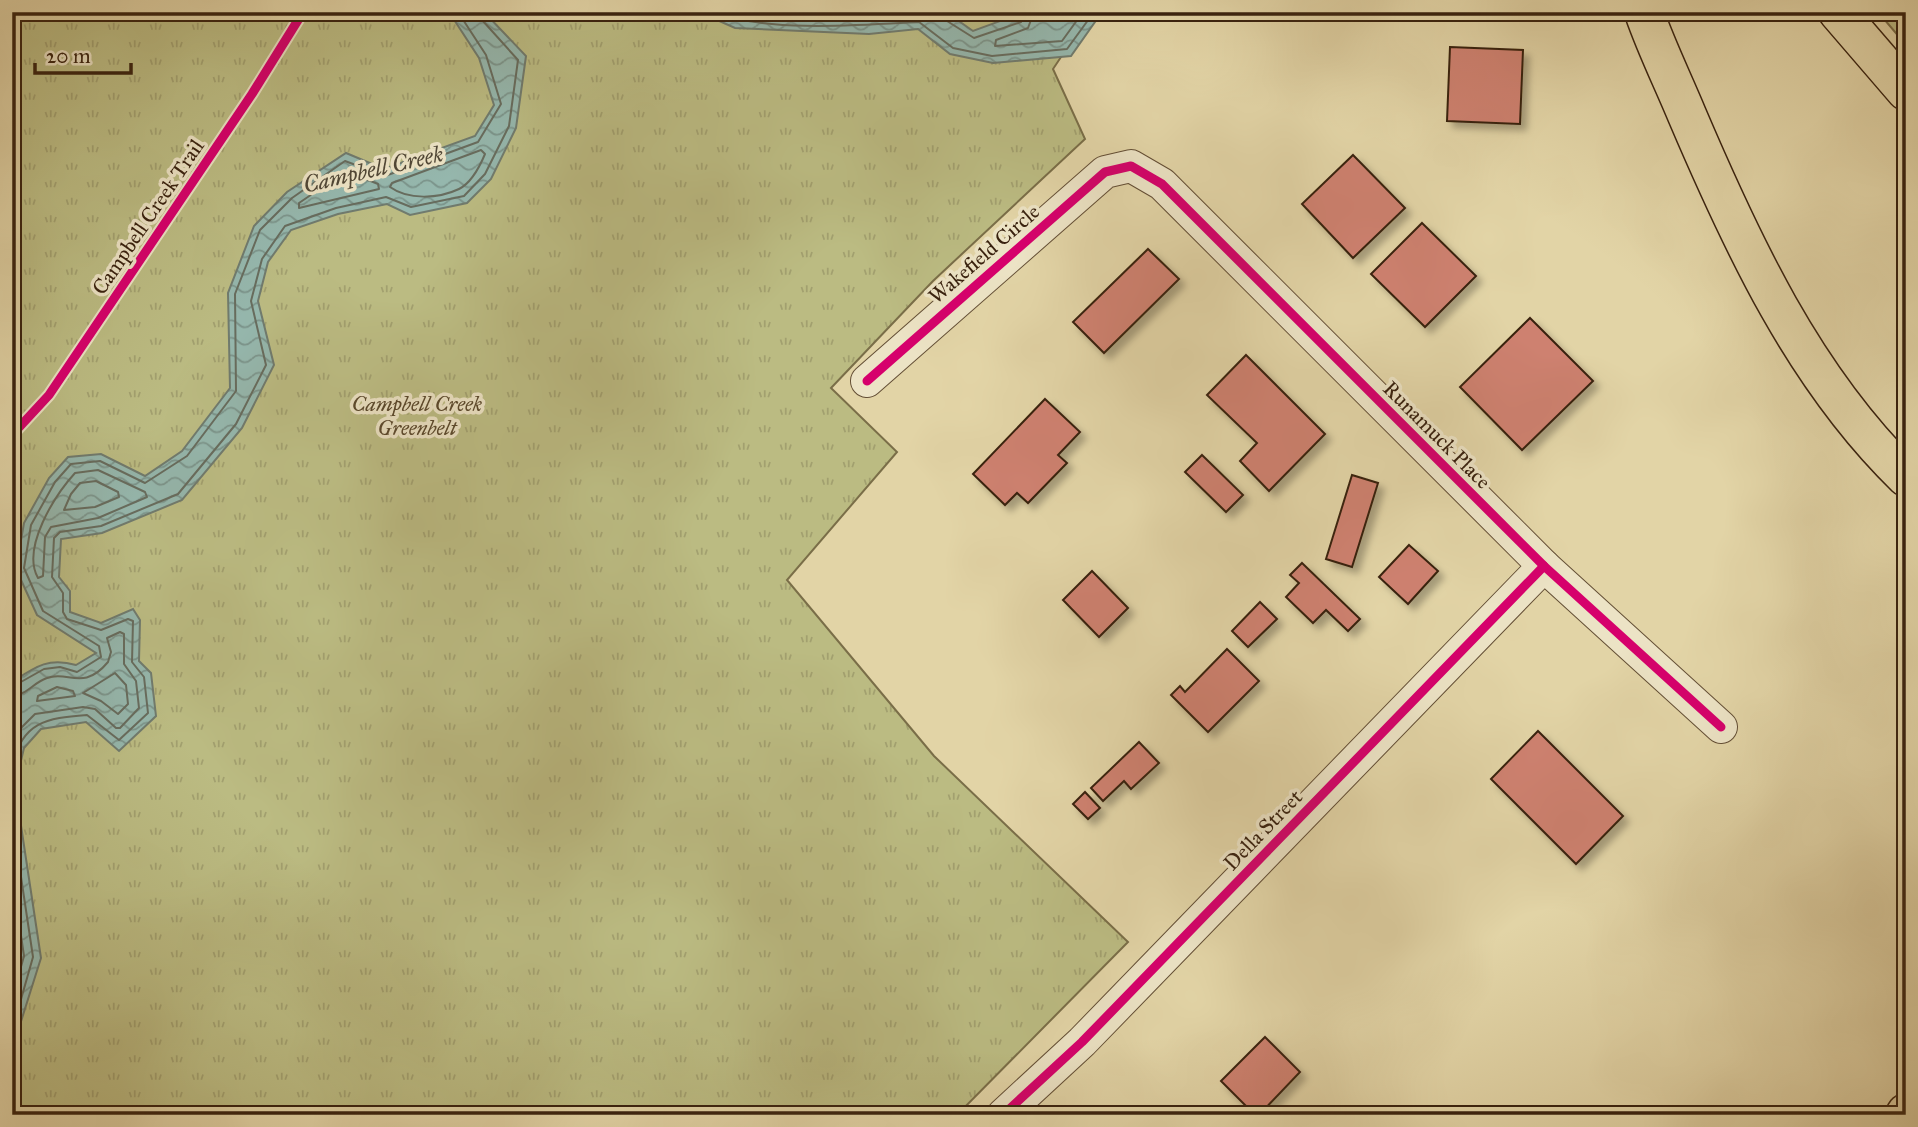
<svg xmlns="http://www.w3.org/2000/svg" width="1918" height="1127" font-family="'IM FELL Great Primer',serif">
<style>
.grass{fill:url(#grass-dots);stroke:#7a6e48;stroke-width:2}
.park{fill:url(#park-tufts);stroke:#7a6e48;stroke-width:2}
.water{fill:url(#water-waves);stroke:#707b6e;stroke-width:2}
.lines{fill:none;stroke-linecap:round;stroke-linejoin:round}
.shore{stroke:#676c5e;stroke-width:2}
.building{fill:#ce816f;stroke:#39220f;stroke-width:2;filter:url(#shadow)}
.minor-casing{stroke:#634e35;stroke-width:34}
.major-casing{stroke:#39220f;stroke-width:41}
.highway-casing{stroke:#39220f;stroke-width:41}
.minor{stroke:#ece3c5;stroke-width:32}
.major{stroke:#e2d4a6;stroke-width:38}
.highway{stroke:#e2d4a6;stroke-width:38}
.cycleway-casing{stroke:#ece3c5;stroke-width:13}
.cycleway{stroke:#d6006c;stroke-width:9}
.labels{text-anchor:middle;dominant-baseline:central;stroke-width:7;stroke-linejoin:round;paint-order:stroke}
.street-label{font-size:21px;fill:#39220f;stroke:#ece3c5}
.park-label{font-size:21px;font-style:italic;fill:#5a482c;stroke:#ece3c5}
.water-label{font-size:23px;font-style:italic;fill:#504736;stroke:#ece3c5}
</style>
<defs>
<pattern id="grass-dots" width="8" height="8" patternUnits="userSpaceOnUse" patternTransform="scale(1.75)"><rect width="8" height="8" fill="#bbbb82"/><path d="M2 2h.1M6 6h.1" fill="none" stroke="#a2a06f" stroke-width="1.8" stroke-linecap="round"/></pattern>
<pattern id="park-tufts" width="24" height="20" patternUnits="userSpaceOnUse" patternTransform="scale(1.75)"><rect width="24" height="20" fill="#bbbb82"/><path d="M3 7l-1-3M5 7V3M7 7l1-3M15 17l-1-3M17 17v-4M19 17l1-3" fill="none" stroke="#a2a06f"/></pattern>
<pattern id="water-waves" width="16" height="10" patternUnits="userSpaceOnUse" patternTransform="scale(1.75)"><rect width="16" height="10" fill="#95b7ad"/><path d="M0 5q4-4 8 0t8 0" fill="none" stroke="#7b948b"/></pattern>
<filter id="shadow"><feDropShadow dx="6" dy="6" stdDeviation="3.5" flood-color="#0004"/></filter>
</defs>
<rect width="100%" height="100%" fill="#e2d4a6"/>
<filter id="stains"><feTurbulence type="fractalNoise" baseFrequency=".00286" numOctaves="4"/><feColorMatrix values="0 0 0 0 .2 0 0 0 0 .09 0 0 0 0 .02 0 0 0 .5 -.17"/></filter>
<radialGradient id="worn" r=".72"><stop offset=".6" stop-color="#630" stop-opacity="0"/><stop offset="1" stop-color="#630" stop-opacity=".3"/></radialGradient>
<path class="grass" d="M1878,12h28v33z"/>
<path class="park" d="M12,12h1079l-38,57 32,70 -152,142 -102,107 66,64 -110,128 147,176 194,186 -171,173h-945z"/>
<g class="water">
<path d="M449,12h35l42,44 -10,72 -25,51 -24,24 -57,12 -23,-11 -49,10 -47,16 -23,32 -10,39 16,64 -32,63 -60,72 -80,33 -41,6 -2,38 11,14v21l31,11 32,-14 7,11 -1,41 12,12 5,43 -37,35 -33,-29 -45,7 -17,19 -9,38 26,172 -29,92v-368c23,-15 36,-25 64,-17l20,-12 -59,-38 -21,-46 8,-46 25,-45 19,-21 33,-3 44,22 37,-25 48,-63 -2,-95 26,-67 33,-34 59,-39 38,16 91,-33 19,-31 -15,-47z"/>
<path d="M699,12h247l27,19 52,-19h77l-31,44 -78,7 -43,-9 -32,-25 -49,5 -134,-6z"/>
</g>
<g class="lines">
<g class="shore">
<path d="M716,12c49,21 148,13 203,10l34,26 39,8 75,-7 27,-37"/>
<path d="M740,12l129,6 49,-5 13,5 4,-6"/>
<path d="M943,12l4,9 27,17 47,-16 5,-10"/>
<path d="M1034,12l-6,16 -32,12 -1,6 67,-5 21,-29"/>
<path d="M481,150l4,4c-5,12 -14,29 -26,35 -21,10 -51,11 -69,-2l2,-4z"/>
<path d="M346,171l32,13 1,5 -80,19v-5z"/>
<path d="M98,470l47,22 2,5 -49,21 -47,9 -6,10 -2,39 -5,2c-17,-30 17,-83 37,-105z"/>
<path d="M96,481l22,11 1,5 -24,10 -31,3 7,-16 9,-11z"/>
<path d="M115,673l11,12 2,19 -10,10 -17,-13 -18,-8z"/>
<path d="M12,687l32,-18 16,-2 17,5 24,-15 -2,-11 -56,-35 -19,-43 7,-43 24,-43 16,-18 29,-3 45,22 42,-27 49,-65 -1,-97 25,-64 32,-32 53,-37 40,15 93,-34 23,-38 -15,-49 -28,-43"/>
<path d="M57,687l16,4 2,5 -38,5 1,-5z"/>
<path d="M12,696c15,-1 22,-14 35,-18 21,-8 36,14 61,-16l3,-10 -4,-14 13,-6 4,2v30l12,17 3,27 -19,20h-4l-21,-19 -12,-2 -48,7 -23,23"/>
<path d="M12,766c10,-44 34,-48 75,-51l32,25 29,-27 -4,-36 -12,-15 1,-41 -5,-2 -27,11 -34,-11 -4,-7v-19l-11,-16 2,-39 6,-6 41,-6 77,-32 58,-70 30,-59 -15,-64 11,-42 23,-33 51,-18 50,-11 25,10 53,-11 21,-22 24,-48 9,-66 -36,-40 -2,-8"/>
<path d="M12,817l21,140 -21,74"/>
<path d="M12,875l12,81 -12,43"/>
</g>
</g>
<g class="building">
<path d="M1450,47l73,3 -3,74 -73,-3z"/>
<path d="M1353,155l52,53 -52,50 -51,-54z"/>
<path d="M1422,223l54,53 -51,51 -54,-53z"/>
<path d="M1148,249l31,30 -75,74 -31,-31z"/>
<path d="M1530,318l63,63 -71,69 -62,-63z"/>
<path d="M1246,355l79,79 -56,57 -29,-30 17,-18 -50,-48z"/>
<path d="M1045,399l35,33 -22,23 9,8 -39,40 -11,-10 -12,12 -32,-31z"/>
<path d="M1202,455l41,40 -17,17 -41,-40z"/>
<path d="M1352,475l26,8 -26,84 -26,-8z"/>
<path d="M1409,545l29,26 -30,33 -29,-27z"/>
<path d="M1302,563l58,56 -12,12 -22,-21 -13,13 -27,-26 13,-14 -9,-8z"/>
<path d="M1092,571l36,37 -29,29 -36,-37z"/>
<path d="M1260,602l17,17 -29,28 -16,-16z"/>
<path d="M1227,649l32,32 -51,51 -37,-37 9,-9 5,6z"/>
<path d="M1538,731l85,85 -47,48 -85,-85z"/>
<path d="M1139,742l20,21 -28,26 -7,-8 -21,20 -12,-13z"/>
<path d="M1085,792l15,16 -12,11 -15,-15z"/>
<path d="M1265,1037l35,35 -41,43h-4l-34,-34z"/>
</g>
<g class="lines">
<defs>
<g id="minor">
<path d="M867,381l238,-209 26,-6 31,18 382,382 177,161"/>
<path d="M1003,1115l79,-73 462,-476"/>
</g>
<path id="major" d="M1905,1115l1,-2"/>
<g id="highway">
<path d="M1644,12c12,35 29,69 43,103 55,129 117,263 219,362"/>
<path d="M1838,12l68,79"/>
</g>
</defs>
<use href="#minor" class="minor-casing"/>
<use href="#major" class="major-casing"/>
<use href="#highway" class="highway-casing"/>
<use href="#minor" class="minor"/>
<use href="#major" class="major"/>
<use href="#highway" class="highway"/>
<defs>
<g id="cycleway">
<path d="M867,381l238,-209 26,-6 31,18 382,382 177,161"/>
<path d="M12,435l37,-40 203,-301 51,-82"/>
<path d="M1003,1115l79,-73 462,-476"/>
</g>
</defs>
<use href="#cycleway" class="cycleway-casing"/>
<use href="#cycleway" class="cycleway"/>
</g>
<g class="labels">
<g class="street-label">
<text transform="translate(148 217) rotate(-56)">Campbell Creek Trail</text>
<text transform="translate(984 254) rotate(-41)">Wakefield Circle</text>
<text transform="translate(1437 435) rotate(45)">Runamuck Place</text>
<text transform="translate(1263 830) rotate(-46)">Della Street</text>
</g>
<g class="park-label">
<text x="417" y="404">Campbell Creek<tspan x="417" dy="24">Greenbelt</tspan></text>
</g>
<g class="water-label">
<text transform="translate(373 169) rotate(-13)">Campbell Creek</text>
</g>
</g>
<rect width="1918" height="1127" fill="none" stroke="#e2d4a6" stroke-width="42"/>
<rect x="14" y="14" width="1890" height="1099" fill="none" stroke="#39220f" stroke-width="3.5"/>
<rect x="21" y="21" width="1876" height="1085" fill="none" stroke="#39220f" stroke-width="2"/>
<path d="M35 63v10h96v-10" fill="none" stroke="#39220f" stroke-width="3.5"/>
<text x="46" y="63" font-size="21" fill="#39220f" stroke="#ece3c5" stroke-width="5" paint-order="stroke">20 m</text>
<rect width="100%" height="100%" filter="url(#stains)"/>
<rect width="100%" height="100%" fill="url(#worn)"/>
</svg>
